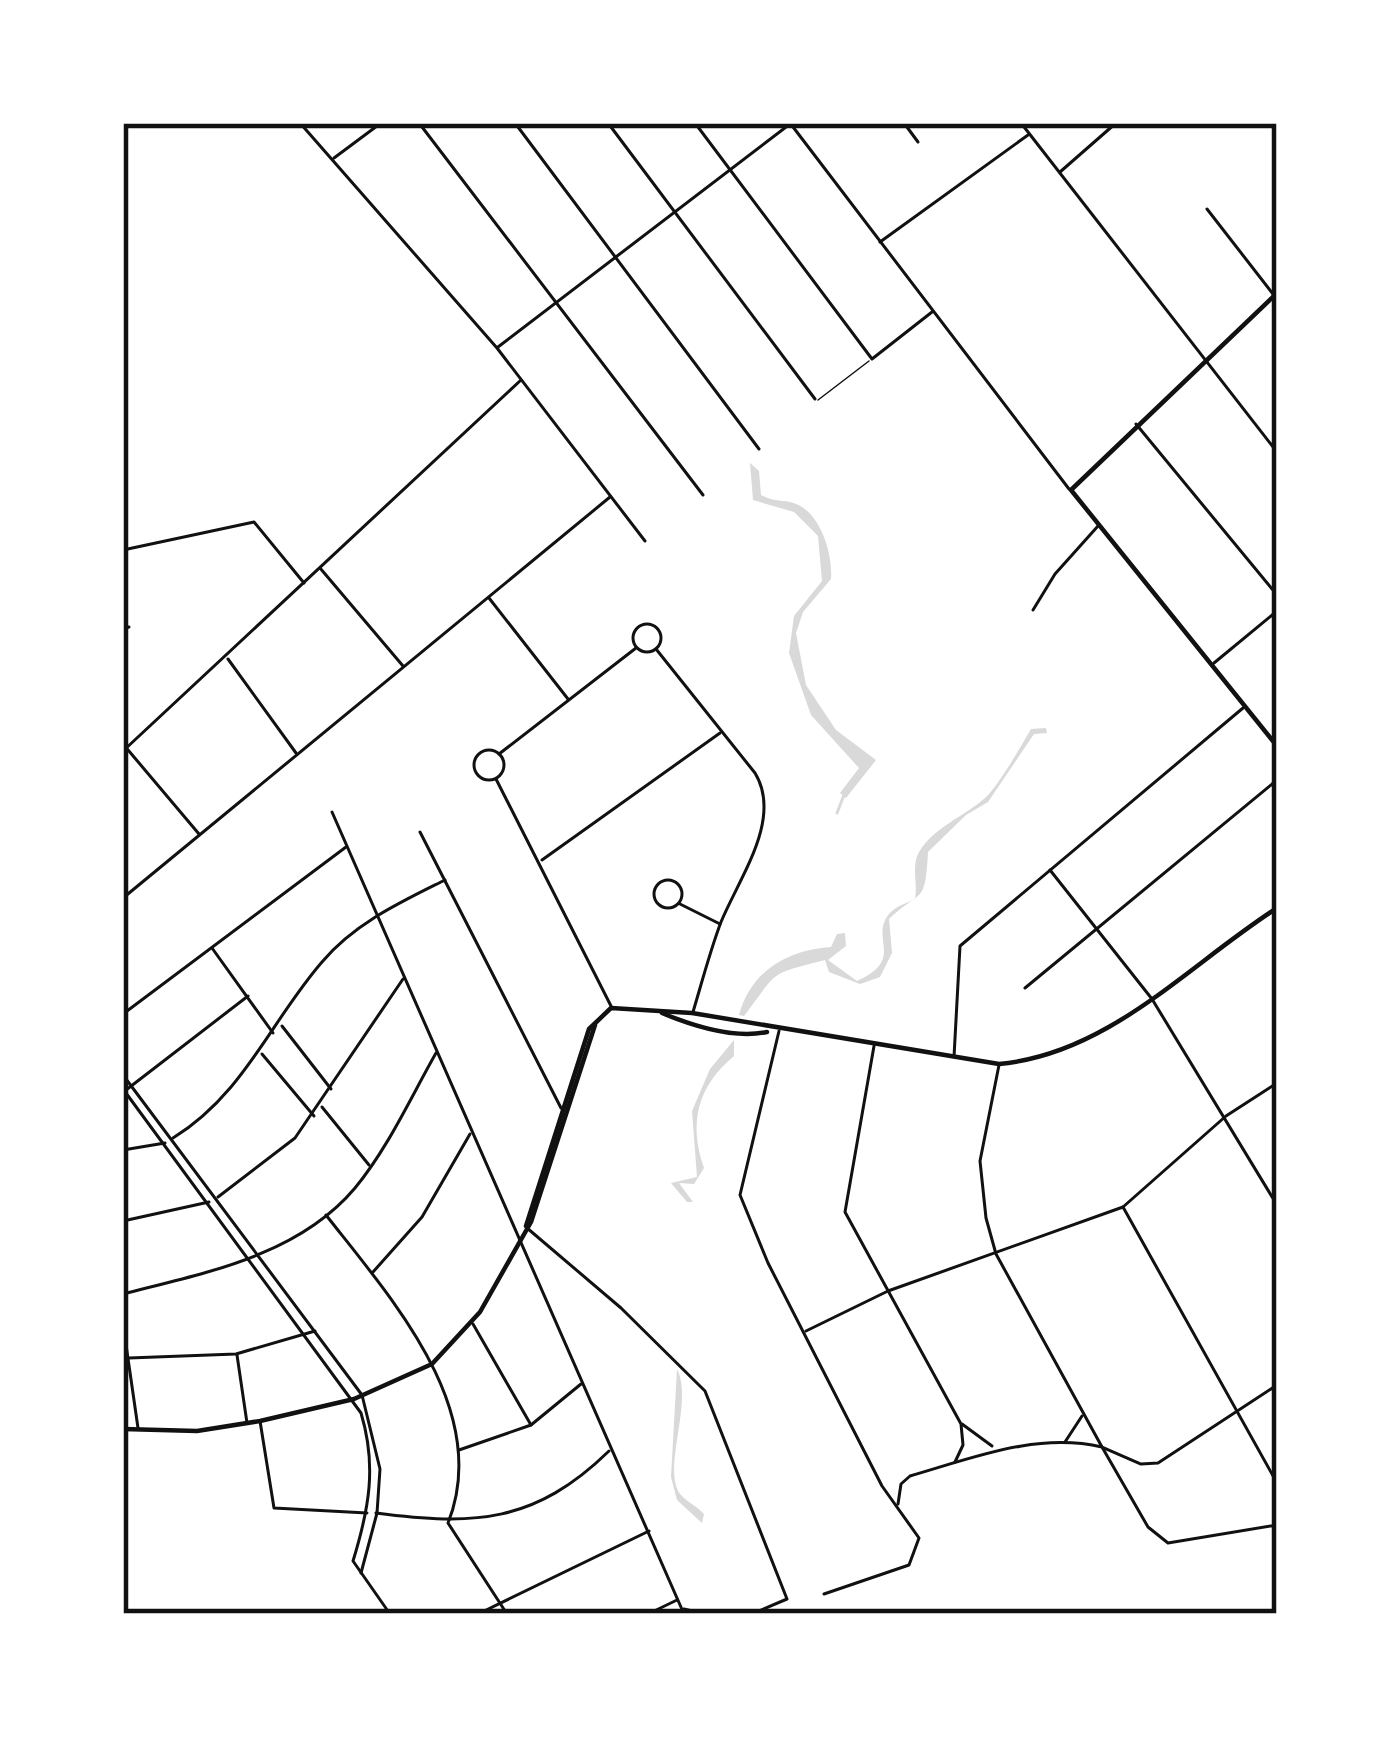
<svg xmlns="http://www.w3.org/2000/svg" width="1400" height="1737" font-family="Georgia,serif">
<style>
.water{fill:#d9d9d9}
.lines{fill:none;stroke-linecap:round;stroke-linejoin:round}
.stream{stroke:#d9d9d9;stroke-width:3}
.service{stroke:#111;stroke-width:1.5}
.minor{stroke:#111;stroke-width:3}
.tertiary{stroke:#111;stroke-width:4.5}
.neatline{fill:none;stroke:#111;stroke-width:4.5}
</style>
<rect width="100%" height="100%" fill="#fff"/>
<g class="water">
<path d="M750,463l9,8 2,24c11,6 18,5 29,7 30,6 43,52 41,77l-28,33 -7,21 10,52 30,45 40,30 -30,38 -6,-5 19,-25 -48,-53 -22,-62 5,-37 28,-35 -4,-45 -24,-24 -41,-12z"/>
<path d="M1046,728l1,5 -13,1 -46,68 -22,13 -38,37c-3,54 -6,36 -39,67l3,34 -12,24 -20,7 -31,-12 -4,-12c-58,15 -46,10 -81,56l-5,-1c12,-44 48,-65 92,-68l6,-13 8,-1 1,13 -18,14 29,21c49,-22 12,-42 32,-67 7,-8 18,-11 26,-15 3,-16 -4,-33 4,-47 15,-25 46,-36 66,-54 12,-10 38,-55 46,-69z"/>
<path d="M734,1040v16c-36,30 -46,66 -30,112l-10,16 -15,-1 14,19h-6l-16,-19 26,-6 -5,-66 18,-42z"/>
<path d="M677,1369c17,34 -16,100 4,126 6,7 17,12 23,19l-2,9 -25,-23 -6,-23z"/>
</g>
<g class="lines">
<path class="stream" d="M837,813l7,-18"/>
<path class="service" d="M818,400l51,-39"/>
<g class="minor">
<path d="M300,123l197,225 148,193"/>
<path d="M419,123l284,372"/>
<path d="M515,123l244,326"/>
<path d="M608,123l207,276"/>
<path d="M695,123l177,236 60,-47"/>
<path d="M790,123l279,366"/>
<path d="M904,123l14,19"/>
<path d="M1021,123l256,329"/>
<path d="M334,158l47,-35"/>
<path d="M1060,172l56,-49"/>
<path d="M1207,209l66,85"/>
<path d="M880,242l148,-107"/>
<path d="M498,347l292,-223"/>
<path d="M1136,424l141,171"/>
<path d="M123,550l131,-28 50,61"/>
<path d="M320,568l83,98"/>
<path d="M489,598l79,101"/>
<path d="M1033,610l22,-36 43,-48"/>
<circle cx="647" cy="638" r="14"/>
<path d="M123,629l6,-2"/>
<path d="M656,649l99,124c28,46 -16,105 -34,149 -11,29 -19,60 -28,90"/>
<path d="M228,659l68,94"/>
<path d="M1214,663l63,-52"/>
<path d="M123,744l76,90"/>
<circle cx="489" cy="765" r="15"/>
<path d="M123,751l398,-371"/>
<path d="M499,754l137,-106"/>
<path d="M496,779l115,227"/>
<path d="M332,812l352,802"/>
<path d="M420,832l141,276"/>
<path d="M542,860l178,-127"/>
<path d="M1050,870l102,129 125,206"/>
<circle cx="668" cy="894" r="14"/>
<path d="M123,898l487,-401"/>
<path d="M680,904l40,20"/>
<path d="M212,948l61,85"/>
<path d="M1025,988l252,-208"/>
<path d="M123,1014l223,-167"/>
<path d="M282,1026l49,63"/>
<path d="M779,1031l-39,164 28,68 114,223 37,52 -10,27 -85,29"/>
<path d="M874,1046l-29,166 116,212 2,21 -8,17"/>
<path d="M262,1054l52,62"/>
<path d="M954,1057l6,-111 283,-238"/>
<path d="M999,1065l-19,96 6,57 10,36 106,193 39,17 17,-1 119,-78"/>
<path d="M123,1075l239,320 18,74 -3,44 -16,60"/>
<path d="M123,1089l238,324c16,53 8,96 -8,148l37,53"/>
<path d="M126,1090l122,-94"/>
<path d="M322,1107l47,58"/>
<path d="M173,1138c71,-44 97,-116 149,-176 33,-39 79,-60 123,-82"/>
<path d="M123,1150l42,-7"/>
<path d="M218,1197l77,-59 108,-159"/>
<path d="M1123,1207l154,276"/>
<path d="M326,1215c64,82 167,195 122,308l59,91"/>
<path d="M123,1221l86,-19"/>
<path d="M527,1228l94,80 84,83 82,208 -35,15"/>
<path d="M373,1272l49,-55 48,-83"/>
<path d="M123,1294c81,-21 175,-38 232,-106 33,-40 56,-91 81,-135"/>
<path d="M123,1324l15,104"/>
<path d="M473,1324l58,101"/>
<path d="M806,1331l82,-40 235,-84 103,-91 51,-33"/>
<path d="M237,1355l10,68"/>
<path d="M129,1358l107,-4 79,-23"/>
<path d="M260,1421l14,87 93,5"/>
<path d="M962,1424l30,22"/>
<path d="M1065,1442l17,-26"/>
<path d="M459,1450l72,-25 50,-41"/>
<path d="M898,1504l3,-20 9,-8c63,-18 126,-44 192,-29l46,80 20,16 109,-18"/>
<path d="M376,1513c99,13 159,10 233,-62"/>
<path d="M684,1609l21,5"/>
<path d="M478,1614l171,-83"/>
<path d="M648,1614l29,-14"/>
</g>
<g class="tertiary">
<path d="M1277,293l-206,197 206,256"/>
<path d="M662,1013c31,13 71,26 105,19"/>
<path d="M526,1226l63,-197 22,-21 81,5 307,51c110,-10 189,-99 278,-156"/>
<path d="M123,1429l74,2 63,-10 94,-22 78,-35 48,-52 51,-90 64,-197"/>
</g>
</g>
<rect width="1400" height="1737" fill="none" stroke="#ffffff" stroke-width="252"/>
<rect x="126" y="126" width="1148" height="1485" class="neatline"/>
</svg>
